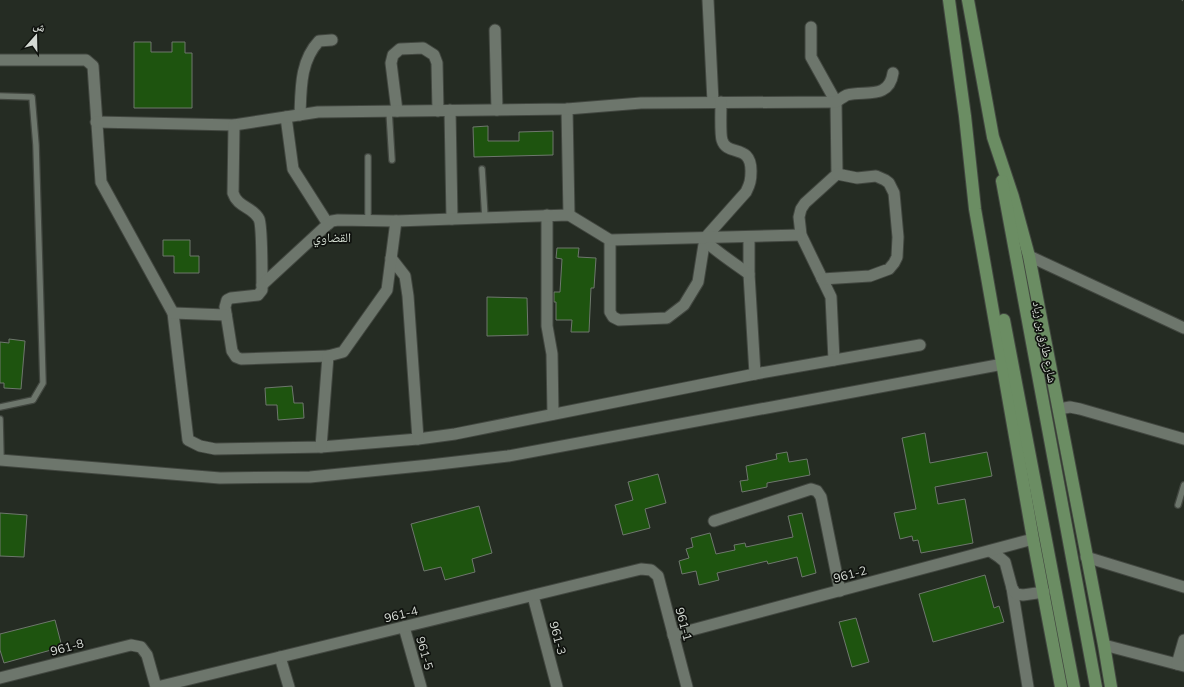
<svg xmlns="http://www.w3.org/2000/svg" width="1184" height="687" font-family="Mulish,'Noto Naskh Arabic',sans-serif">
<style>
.building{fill:#1e540f;stroke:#6e776d}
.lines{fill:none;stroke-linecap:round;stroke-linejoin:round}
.lane-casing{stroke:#424740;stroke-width:8}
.street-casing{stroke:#424740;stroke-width:13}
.primary-casing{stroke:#424740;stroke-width:14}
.path{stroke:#6b716a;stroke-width:2;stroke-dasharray:1 3;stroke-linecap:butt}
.lane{stroke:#6d766c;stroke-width:5.5}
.street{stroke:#6d766c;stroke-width:11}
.primary{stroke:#6b8d63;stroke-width:12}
.labels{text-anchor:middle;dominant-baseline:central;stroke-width:3.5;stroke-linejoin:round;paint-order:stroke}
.street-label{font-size:12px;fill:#d5dad4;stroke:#10130f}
.neighbourhood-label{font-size:13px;fill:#d1dbcf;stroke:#10130f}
</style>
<rect width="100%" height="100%" fill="#252c23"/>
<g class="building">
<path d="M134,42h17v10h21v-10h13v11h7v55h-58z"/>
<path d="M488,126v15h31v-9l34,-1v24l-79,2 -1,-30z"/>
<path d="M163,240h27v16h9v17h-25v-17h-11z"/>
<path d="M557,248h22l-1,9 18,1 -2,30h-3l-2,44h-18l1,-12h-16v-18h-2v-10h6l2,-33 -6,-1z"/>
<path d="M487,297l40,1 1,37 -41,1z"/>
<path d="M9,339l16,2 -4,48 -17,-1v-5h-4v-41l9,1z"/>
<path d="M292,386l2,17h9l1,15 -26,2 -1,-15h-11l-1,-17z"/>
<path d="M925,433l5,30 57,-11 5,24 -57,11 3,17 27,-5 8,44 -52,10 -3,-13 -5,1 -1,-5 -12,3 -6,-26 22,-4 -14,-71z"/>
<path d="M787,452l2,10 18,-3 3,16 -43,8v4l-25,5 -2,-11 8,-1 -2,-14 31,-7 -1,-5z"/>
<path d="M658,474l8,29 -21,6 5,19 -27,7 -8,-30 18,-5 -5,-18z"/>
<path d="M479,506l13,47 -20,6 3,13 -30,8 -4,-13 -17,4 -13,-47z"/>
<path d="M0,513l27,2 -3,42 -24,-1z"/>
<path d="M802,513l14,60 -14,4 -5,-20 -29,7 -1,-3 -50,12 2,7 -20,5 -3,-14 -14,3 -3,-13 10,-3 -3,-9 7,-2 -2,-9 19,-5 6,21 19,-4 -1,-5 11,-2 1,4 47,-10 -5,-21z"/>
<path d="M985,575l9,33 5,-2 5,16 -71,20 -14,-48z"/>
<path d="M856,618l13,44 -17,5 -13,-45z"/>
<path d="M55,620l7,27 -58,16 -4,-13v-16z"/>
</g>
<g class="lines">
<defs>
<g id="lane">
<path d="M0,96l32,1 4,48 7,238 -10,17 -33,7"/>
<path d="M389,111l3,49"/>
<path d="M368,157v64"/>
<path d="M482,169l3,49"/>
<path d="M0,419l1,41"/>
<path d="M1178,505l6,-20"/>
</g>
<g id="street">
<path d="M708,0l5,102"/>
<path d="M811,27v30l25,45 1,72 -32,29 -4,6 -2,8 2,18 30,62 3,63"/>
<path d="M495,30l2,80"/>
<path d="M0,60h86l7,6 8,116 72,131 15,127 12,6 15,3 106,-2 97,-8 37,-5 300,-60 165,-29"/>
<path d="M567,109l2,106"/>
<path d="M450,110l2,109"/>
<path d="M397,111l-6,-48 2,-8 7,-6 23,-1 11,7 3,8 1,48"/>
<path d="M300,115c1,-26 0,-54 19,-74l13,-1"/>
<path d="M286,117l7,52 35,55"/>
<path d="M96,122l138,3 84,-13 249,-3 74,-6 195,-1c3,-2 7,-5 11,-7 18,-5 42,5 46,-22"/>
<path d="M234,125l-1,68c5,15 19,13 26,26 3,6 3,55 3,66v5l-4,5 -27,3 -4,2 -2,7 7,44 4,6 5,2 87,-3"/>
<path d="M547,215v111l5,28 1,60"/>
<path d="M749,237v37l6,100"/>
<path d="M610,240v72l3,5 6,3 48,-2 17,-13 14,-23 7,-44 41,-46c4,-8 5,-12 5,-21 0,-28 -24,-14 -29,-31 -2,-6 -1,-30 -1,-38"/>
<path d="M704,240c14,13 30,23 45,34"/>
<path d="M1029,256l155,72"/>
<path d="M391,258l14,18 3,20 10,143"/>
<path d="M822,279l48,-3 19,-7 5,-6 3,-6 1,-20 -4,-44 -5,-10 -4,-3 -9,-4 -19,2 -20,-4"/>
<path d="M262,285l66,-61 4,-3 6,-1 58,1 173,-6 41,25 191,-5"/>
<path d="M173,313l53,2"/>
<path d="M1059,409l11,-2 10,2 104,30"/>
<path d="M321,447l7,-91 15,-4 44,-62 9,-69"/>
<path d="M0,460l220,18 90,-1 120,-12 78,-9 495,-92"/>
<path d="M714,521l97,-32 6,2 4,6 19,94"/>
<path d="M990,551l9,6 6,5 7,26 16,99"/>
<path d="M1086,557l98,30"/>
<path d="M1012,588l4,6 7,1 21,-3"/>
<path d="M533,596l24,91"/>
<path d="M404,627l17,60"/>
<path d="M673,635l360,-96"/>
<path d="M1104,645l80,21"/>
<path d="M280,657l9,30"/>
<path d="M1177,664l7,-24"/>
<path d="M0,678l131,-33 10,2 6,8 9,32"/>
<path d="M157,687l484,-118 10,1 7,6 29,111"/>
</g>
<g id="primary">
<path d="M949,0l16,116 10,93 58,330 28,148"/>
<path d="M968,0l25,137 20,60 16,59 75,389 7,42"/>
<path d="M1002,181l94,506"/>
<path d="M1004,320l70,367"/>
</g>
</defs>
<use href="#lane" class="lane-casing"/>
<use href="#street" class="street-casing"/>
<use href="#primary" class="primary-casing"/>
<path class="path" d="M1182,0l2,1"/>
<use href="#lane" class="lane"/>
<use href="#street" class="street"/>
<use href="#primary" class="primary"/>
</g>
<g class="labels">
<g class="street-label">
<text transform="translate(1045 342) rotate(79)">شارع طارق بن زياد</text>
<text transform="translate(850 574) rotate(-15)">961-2</text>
<text transform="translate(401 614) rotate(-14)">961-4</text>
<text transform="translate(684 624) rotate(75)">961-1</text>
<text transform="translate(558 638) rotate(75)">961-3</text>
<text transform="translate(67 647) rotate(-15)">961-8</text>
<text transform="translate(425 653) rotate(74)">961-5</text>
</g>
<g class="neighbourhood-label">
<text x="332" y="237">القضاوي</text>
</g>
</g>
<g transform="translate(36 36) rotate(20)" stroke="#10130f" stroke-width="3" paint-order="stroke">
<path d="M0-3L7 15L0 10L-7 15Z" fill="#d5dad4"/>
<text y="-6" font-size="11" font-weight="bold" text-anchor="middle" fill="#d5dad4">ش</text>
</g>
</svg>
